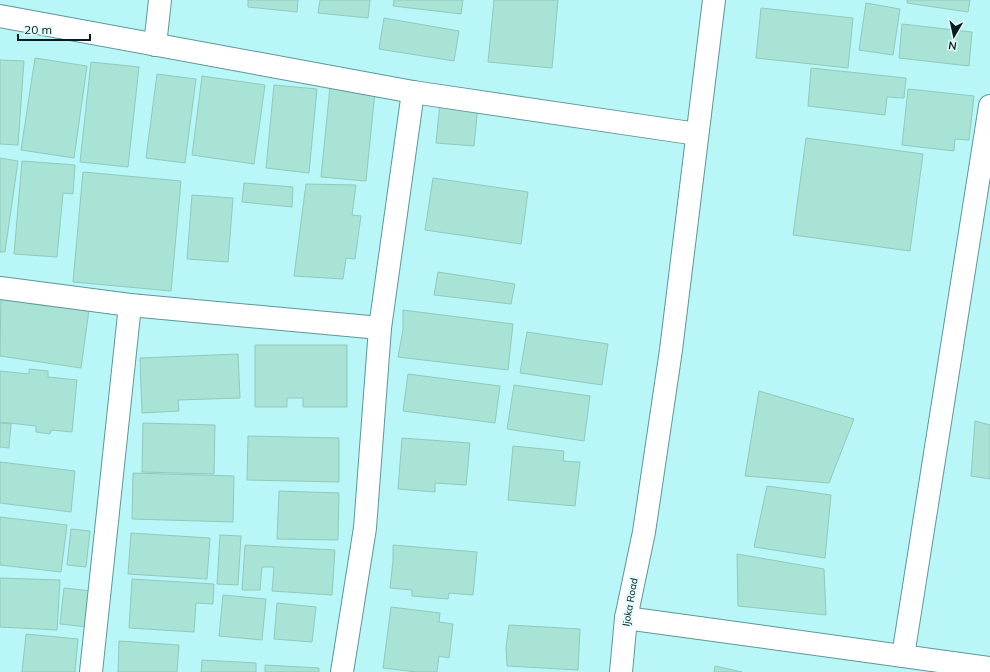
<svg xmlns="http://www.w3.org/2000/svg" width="990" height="672" font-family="Mulish,sans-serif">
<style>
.building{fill:#a9e3d6;stroke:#90c9bc}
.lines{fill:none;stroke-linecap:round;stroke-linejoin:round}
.minor-casing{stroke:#5c9799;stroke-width:24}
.minor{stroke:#fff;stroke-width:22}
.labels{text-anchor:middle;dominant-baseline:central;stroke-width:4;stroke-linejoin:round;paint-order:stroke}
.street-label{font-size:10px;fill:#051d1e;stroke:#e4fbfc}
</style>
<rect width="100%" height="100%" fill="#b9f6f8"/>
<g class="building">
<path d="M248,0h50l-1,12 -49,-5z"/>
<path d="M320,0h50l-2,18 -50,-5z"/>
<path d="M394,0h69l-2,14 -68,-8z"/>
<path d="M494,0h64l-6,68 -64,-6z"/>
<path d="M907,0h63l-2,12 -61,-9z"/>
<path d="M866,3l34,6 -7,46 -34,-5z"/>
<path d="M761,8l92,10 -5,50 -92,-10z"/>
<path d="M384,18l75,13 -5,30 -75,-12z"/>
<path d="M902,24l70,8 -3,34 -70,-8z"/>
<path d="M35,58l52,8 -13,92 -53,-8z"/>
<path d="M0,60l24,1 -6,84 -18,-1z"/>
<path d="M91,62l48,5 -11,100 -48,-5z"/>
<path d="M811,68l95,10 -2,20 -17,-1 -2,18 -77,-9z"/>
<path d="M157,74l39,5 -11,84 -39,-5z"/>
<path d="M202,76l63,9 -11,79 -62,-9z"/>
<path d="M274,85l43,4 -8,84 -43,-5z"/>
<path d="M330,87l45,5 -9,89 -45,-4z"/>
<path d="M908,89l66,7 -5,44 -14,-1 -1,12 -52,-6z"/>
<path d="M440,102l38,3 -4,41 -38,-3z"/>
<path d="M806,138l117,16 -13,97 -117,-16z"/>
<path d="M0,158l18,3 -13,91h-5z"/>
<path d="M22,161l53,4 -2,29 -10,-1 -6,64 -43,-3z"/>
<path d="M83,172l98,9 -10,110 -98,-9z"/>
<path d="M433,178l95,14 -7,52 -96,-14z"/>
<path d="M244,183l49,4 -1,20 -50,-5z"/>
<path d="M306,184l50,1 -4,30 9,1 -6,43 -9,-1 -3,21 -49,-3z"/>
<path d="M192,195l41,3 -5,64 -41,-3z"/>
<path d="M438,272l77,12 -4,20 -77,-9z"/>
<path d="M1,293l27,4 -1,6 20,3 1,-9 42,6 -9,65 -81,-12z"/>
<path d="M403,310l110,14 -5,46 -110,-13 5,-27z"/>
<path d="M527,332l81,12 -6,41 -82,-12z"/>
<path d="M255,345h92v62h-44v-9h-16v9h-32z"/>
<path d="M238,354l2,44 -62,2 1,11 -37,2 -2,-55z"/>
<path d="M29,369l19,2v6l29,3 -5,52 -21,-2 -1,4 -14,-2v-6l-36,-4v-51l29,3z"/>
<path d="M408,374l92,12 -5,37 -92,-12z"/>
<path d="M514,385l76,11 -6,45 -77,-12z"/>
<path d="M759,391l95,28 -25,64 -84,-7z"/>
<path d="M975,421l15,4v54l-19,-3z"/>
<path d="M0,423l11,1 -2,24 -9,-1z"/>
<path d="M143,423l72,2 -1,49 -72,-2z"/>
<path d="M248,436l91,2v44l-92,-2z"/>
<path d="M402,438l68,5 -4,42 -31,-2v9l-37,-3z"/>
<path d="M513,446l51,5 -1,10 17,1 -5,44 -67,-6z"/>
<path d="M0,462l75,9 -4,41 -71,-9z"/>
<path d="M133,473l101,3 -1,46 -101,-3z"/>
<path d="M767,486l64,9 -6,63 -71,-11z"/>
<path d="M279,491l60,2 -1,47 -61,-1z"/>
<path d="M0,517l67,8 -6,47 -61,-7z"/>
<path d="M71,529l19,2 -4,36 -19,-2z"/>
<path d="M131,533l79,5 -3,41 -79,-5z"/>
<path d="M220,535l21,1 -3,49 -21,-1z"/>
<path d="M245,545l90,5 -3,45 -60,-4 2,-24h-12l-2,23h-18z"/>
<path d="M393,545l84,7 -4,43 -24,-2 -1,6 -36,-3v-6l-22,-2 3,-27z"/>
<path d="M737,554l87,15 2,46 -88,-9z"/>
<path d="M0,578l60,2 -3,50 -57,-3z"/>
<path d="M132,579l82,5 -1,20 -17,-1 -2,29 -65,-4z"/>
<path d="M64,588l28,3 -4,36 -28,-3z"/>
<path d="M223,595l43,4 -4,41 -43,-4z"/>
<path d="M277,603l39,4 -4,35 -38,-3z"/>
<path d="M391,607l49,6 -1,9 14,2 -4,34 -10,-2 -2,16h-20l-34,-4z"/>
<path d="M509,625l71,4 -2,41 -71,-4 -1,-19z"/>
<path d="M26,634l52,5 -3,33h-53z"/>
<path d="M119,641l60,4 -2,27h-59z"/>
<path d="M202,660l54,3v9h-55z"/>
<path d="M265,665l54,3v4h-54z"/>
<path d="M715,666l27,6h-28z"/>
</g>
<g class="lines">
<defs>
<g id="minor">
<path d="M0,16l413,76 284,42"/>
<path d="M155,45l5,-45"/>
<path d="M0,288l130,17 250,23"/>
<path d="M626,618l364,50"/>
<path d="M903,656l87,-550"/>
<path d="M91,672l39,-367"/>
<path d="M342,672l23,-144 15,-200 33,-236"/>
<path d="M621,672l5,-54 18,-86 27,-182 43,-350"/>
</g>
</defs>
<use href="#minor" class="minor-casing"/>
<use href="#minor" class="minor"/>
</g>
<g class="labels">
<g class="street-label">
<text transform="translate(630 602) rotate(-80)">Ijoka Road</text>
</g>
</g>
<g transform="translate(954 36) rotate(189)" stroke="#e4fbfc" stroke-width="3" paint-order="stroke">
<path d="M0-3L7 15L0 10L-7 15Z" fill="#051d1e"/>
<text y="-6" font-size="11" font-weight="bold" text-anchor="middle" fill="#051d1e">N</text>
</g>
<path d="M18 34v6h72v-6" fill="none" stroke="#051d1e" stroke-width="2"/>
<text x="24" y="34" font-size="12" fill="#051d1e" stroke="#e4fbfc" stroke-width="3" paint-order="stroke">20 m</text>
</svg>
